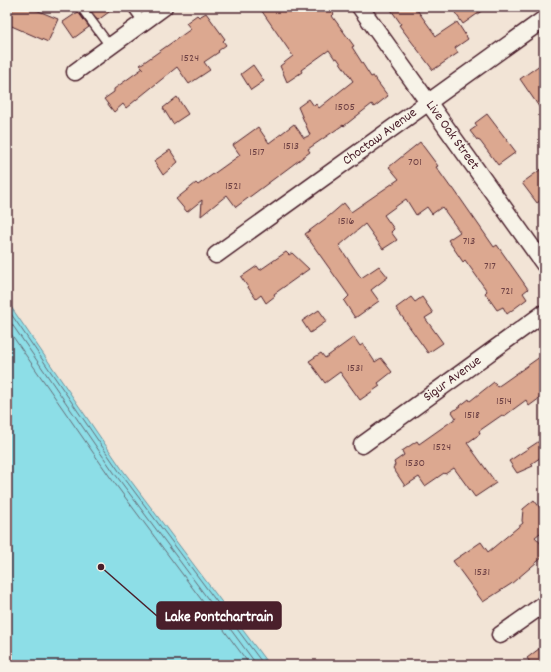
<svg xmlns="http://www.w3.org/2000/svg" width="551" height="672" font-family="Dekko,sans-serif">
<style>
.water{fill:#8ddee7;stroke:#72929c}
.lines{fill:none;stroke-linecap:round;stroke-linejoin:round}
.shore{stroke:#656b76;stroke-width:1}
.building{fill:#dca890;stroke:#4a1f2b}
.lane-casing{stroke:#4a1f2b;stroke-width:11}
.street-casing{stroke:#4a1f2b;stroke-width:19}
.lane{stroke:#f7f3e8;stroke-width:8}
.street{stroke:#f7f3e8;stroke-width:16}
.labels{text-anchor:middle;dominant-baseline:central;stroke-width:3;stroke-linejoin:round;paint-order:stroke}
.number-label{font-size:12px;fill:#6e4144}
.street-label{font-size:14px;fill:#4a1f2b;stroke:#f7f3e8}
.leader{fill:none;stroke:#4a1f2b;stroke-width:1.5}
.callout-dot{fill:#4a1f2b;stroke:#f7f3e8;stroke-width:1.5}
.callout{fill:#4a1f2b;stroke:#4a1f2b;stroke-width:1.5}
.callout-label{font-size:15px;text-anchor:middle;font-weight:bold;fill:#fff}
</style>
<rect width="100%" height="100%" fill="#f2e4d6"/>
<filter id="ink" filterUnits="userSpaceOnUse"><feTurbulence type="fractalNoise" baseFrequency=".025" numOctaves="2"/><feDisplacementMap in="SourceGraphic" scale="8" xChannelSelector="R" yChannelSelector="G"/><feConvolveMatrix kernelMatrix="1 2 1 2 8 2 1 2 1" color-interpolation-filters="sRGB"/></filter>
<g filter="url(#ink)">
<path class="water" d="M7,301l115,168 147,196h-262z"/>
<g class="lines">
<g class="shore">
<path d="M7,308l112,163 145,194"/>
<path d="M7,317l108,157 142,191"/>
<path d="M7,328l103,149 140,188"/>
</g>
</g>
<g class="building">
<path d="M7,7h22l29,12 -10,23 -41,-18z"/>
<path d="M88,7h28l-18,13z"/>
<path d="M259,7h69l6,7 -2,2 22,30 -2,1 19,30 2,-1 15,20 -14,11 -2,-3 -28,22 -1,-1 -35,24 2,3 -74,55 -9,-12 -26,21 1,-16 -15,12 -11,-13 20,-16 2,2 42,-30 -7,-10 25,-18 11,16 25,-19 10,14 6,-3 -12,-28 11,-8 5,7 2,-2 3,4 34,-27 -16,-23 -2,1 -6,-9 -28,20 1,2 -15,10 -7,-16 13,-10z"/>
<path d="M389,7h26l21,29 21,-14 11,17 -13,9 3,5 -25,17 -34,-45 2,-1z"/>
<path d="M451,7h36l-24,17z"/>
<path d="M78,12l11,15 -15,11 -11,-16z"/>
<path d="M206,13l19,26 -2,2 3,4 -8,6 1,1 -15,10 6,8 -21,14 -12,-17 -51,41 -3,-4 -9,8 -10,-13 10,-7v-3l29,-21 -3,-3 51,-36 -5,-6 11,-8 2,2z"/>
<path d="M544,62v52l-24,-35z"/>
<path d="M253,65l11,16 -13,9 -10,-16z"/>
<path d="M177,97l11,17 -15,10 -10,-16z"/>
<path d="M487,114l29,38 -18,13 -18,-24 -3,-1 -7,-9 7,-5 -2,-3z"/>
<path d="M420,142l18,24 -2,1 15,21h2l41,59 3,-2 31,44 -5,4 4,6 -20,15 -4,-7 -6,3 -12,-17 2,-2 -22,-31 -2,2 -15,-22 12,-8 -18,-25 -10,7 -5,-7 -11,8 -10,-16 -22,16 10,14 -3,3 6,8 -14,9 -18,-25 -26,22 22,32 18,-12 9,11 -17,13 8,11 -24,17 -11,-17 5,-5 -44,-62 24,-18 15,-13 7,9 48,-33 -10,-12z"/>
<path d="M170,150l8,12 -15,13 -9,-14z"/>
<path d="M544,167v31l-7,5 -15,-20z"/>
<path d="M286,252l3,3 3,-2 17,16 -35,25 1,2 -9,7 -5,-8 -5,4 -15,-22 16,-11 3,4z"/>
<path d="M411,297l4,5 7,-5 11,16 -8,5 18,25 -15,10 -32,-45z"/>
<path d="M319,310l8,11 -17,12 -8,-12z"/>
<path d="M354,337l6,9 3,-2 12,18 6,-4 11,14 -14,11 2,3 -20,14 -20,-28 -15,11 -16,-22 12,-8 4,5z"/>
<path d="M544,354v41l-15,11 -3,-6 -23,17 -1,-2 -23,16 1,3 -13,9 29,40 -21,14 -21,-29 -9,6 -1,-1 -19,13 -6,-9 -14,9 -12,-18 2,-3 -1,-3 10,-7 -2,-4 15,-10 2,3 37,-26 -4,-6 17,-13 1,2 24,-19 3,5 6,-4z"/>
<path d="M544,438v17l-13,9 2,2 -16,7 -8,-12z"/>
<path d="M534,500l10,13v17l-9,7 9,10v9l-33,28 -28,18 -30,-41 28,-19 7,10 35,-29 -1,-2 1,-12z"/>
<path d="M544,645v20h-12l-5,-7z"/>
</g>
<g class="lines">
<defs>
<g id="lane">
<path d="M81,7l29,39"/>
<path d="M132,7l11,15"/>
</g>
<g id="street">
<path id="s1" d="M360,7l184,257"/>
<path d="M75,72l89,-65"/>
<path id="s2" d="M216,255l328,-236"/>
<path id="s3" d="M362,445l182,-132"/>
<path d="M500,635l44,-31"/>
</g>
</defs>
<use href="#lane" class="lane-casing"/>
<use href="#street" class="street-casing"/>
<use href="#lane" class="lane"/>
<use href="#street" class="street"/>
</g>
</g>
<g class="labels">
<g class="number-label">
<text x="190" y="58">1524</text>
<text x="345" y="107">1505</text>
<text x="291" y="146">1513</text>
<text x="257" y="152">1517</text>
<text x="415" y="162">701</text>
<text x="233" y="186">1521</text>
<text x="346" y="221">1516</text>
<text x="469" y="241">713</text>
<text x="490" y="266">717</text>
<text x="507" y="291">721</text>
<text x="355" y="368">1531</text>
<text x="504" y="401">1514</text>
<text x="472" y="415">1518</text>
<text x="442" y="447">1524</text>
<text x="415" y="463">1530</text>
<text x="482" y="572">1531</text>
</g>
<g class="street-label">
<text stroke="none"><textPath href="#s1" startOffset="158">Live Oak Street</textPath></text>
<text stroke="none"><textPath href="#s2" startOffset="202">Choctaw Avenue</textPath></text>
<text stroke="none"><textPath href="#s3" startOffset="112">Sigur Avenue</textPath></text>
</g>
</g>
<path class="leader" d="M101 567L157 616"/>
<circle class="callout-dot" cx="101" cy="567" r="4"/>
<rect class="callout" x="157" y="602" width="124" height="27" rx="4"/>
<g class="callout-label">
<text x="219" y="621">Lake Pontchartrain</text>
</g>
<rect width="551" height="672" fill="none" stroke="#f7f3e8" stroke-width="24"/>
<rect x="12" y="12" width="527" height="648" fill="none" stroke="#4a1f2b" stroke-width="1.5" filter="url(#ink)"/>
</svg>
